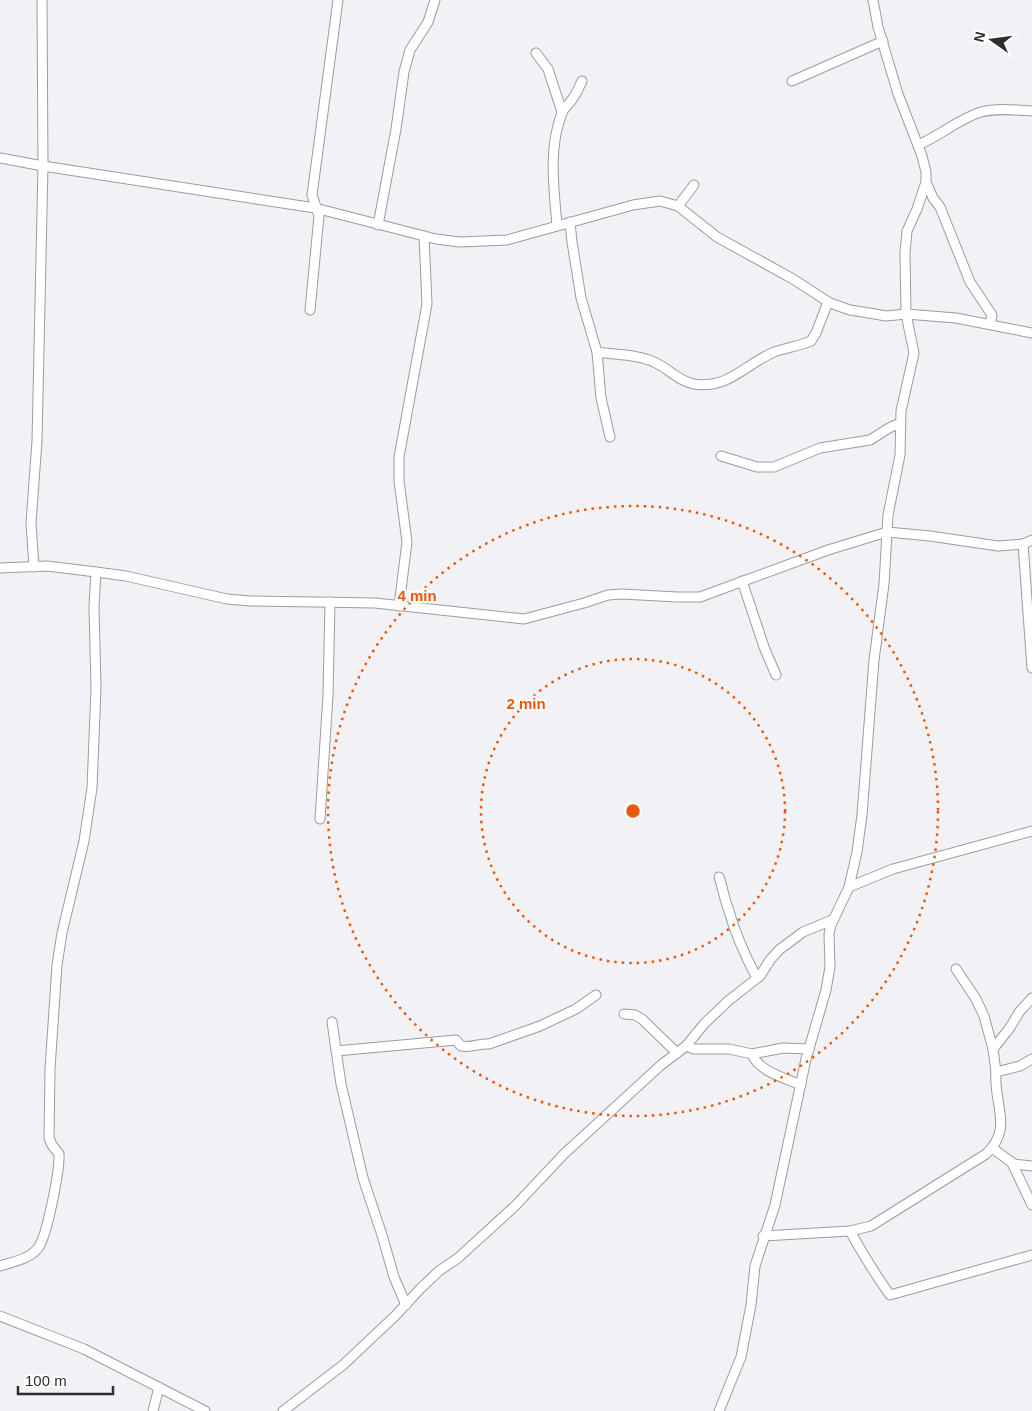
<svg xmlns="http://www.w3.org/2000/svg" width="1032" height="1411" font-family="Arial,sans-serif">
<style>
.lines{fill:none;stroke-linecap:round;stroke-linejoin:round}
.minor-casing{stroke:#9c9c9f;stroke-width:11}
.minor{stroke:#fff;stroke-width:9}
.ring{fill:none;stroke:#e8590c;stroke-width:2.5;stroke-dasharray:2.5 5}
.centre{fill:#e8590c;stroke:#fff;stroke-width:2.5}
.ring-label{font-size:15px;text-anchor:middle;font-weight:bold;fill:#e8590c;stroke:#fff;stroke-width:4.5;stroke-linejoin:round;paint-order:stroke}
</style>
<rect width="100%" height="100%" fill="#f2f2f6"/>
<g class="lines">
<defs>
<g id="minor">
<path d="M536,53l12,16 14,43"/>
<path d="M792,81l91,-40"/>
<path d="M918,145c22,-9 40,-26 63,-33 16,-4 34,-2 51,-1"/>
<path d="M0,158l43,8 272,42 121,31 24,3 47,-2 126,-35 27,-4 18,5 39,31 76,42 37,24 20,7 19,3 17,3 20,-2 50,4 76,15"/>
<path d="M926,182l7,16 7,9 30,75 22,33 -2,9"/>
<path d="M678,206l16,-21"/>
<path d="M570,222l2,20 9,56 16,54 4,46 9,39"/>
<path d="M378,225l18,-96 8,-57 6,-22 18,-28 7,-22"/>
<path d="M557,225c-3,-36 -9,-77 5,-112 2,-6 8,-9 11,-15 4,-5 6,-11 9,-17"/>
<path d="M310,310l9,-94 -7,-21 26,-195"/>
<path d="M597,352c18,3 40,2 57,10 14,6 24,19 40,22 35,5 50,-19 80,-32 12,-4 25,-6 37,-11l5,-8 12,-31"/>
<path d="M721,456l36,11h17l46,-19 50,-8 19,-12 11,-5"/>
<path d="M1023,544l9,124"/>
<path d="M34,567l-3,-44 6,-82 6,-275 -1,-166"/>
<path d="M0,568l47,-2 49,6 30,4 101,23 23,2 125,2 149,16 60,-16 24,-8 14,-1 55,3h23l128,-47 59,-18 43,4 68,10 25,-2 9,-4"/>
<path d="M742,581l22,66 12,28"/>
<path d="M399,606l8,-64 -8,-61v-24l28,-153 -3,-68"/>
<path d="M320,819l8,-124 2,-93"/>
<path d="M719,877c4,11 5,21 9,31 7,25 17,48 29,70"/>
<path d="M849,887l44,-18 139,-38"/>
<path d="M956,969l20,30 8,17 9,33"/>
<path d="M624,1014l11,1 7,4 35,34"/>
<path d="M332,1022l9,62 22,94 19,57 12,42 12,28"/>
<path d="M686,1046l8,3h35l23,5 31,-6 26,1"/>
<path d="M336,1051l120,-11 5,6c12,2 18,-3 28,-2l51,-18 36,-17 20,-14"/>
<path d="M752,1054c6,17 33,24 49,31"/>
<path d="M996,1072l-3,-23 16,-20 11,-18 12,-13"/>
<path d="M992,1148l22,16 18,2"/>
<path d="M1012,1163l20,42"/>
<path d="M850,1231c12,22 25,43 40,64l142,-40"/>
<path d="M763,1236l87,-5 21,-5 115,-72c28,-26 7,-50 10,-82l24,-6 12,-7"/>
<path d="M0,1266c12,-4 30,-7 38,-18 9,-11 22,-79 21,-94l-7,-9 -3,-7 1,-69 7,-104 5,-32 22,-92 8,-53 4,-100 -2,-81 2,-35"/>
<path d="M0,1316l84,33 121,62"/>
<path d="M153,1411l6,-24"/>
<path d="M283,1411l60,-46 52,-49 25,-27 19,-18 19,-13 57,-52 49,-52 97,-89 25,-19 18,-22 24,-23 32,-25 10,-16 9,-10 24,-18 29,-12"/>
<path d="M719,1411l22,-54 10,-52 4,-39 20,-61 31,-146 20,-69 4,-23 -1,-33 2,-9 18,-38 8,-35 5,-37 12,-155 10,-76 4,-69 12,-60 1,-44 13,-58 -8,-39 -1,-61 2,-22 10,-22 9,-27v-10l-4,-16 -24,-62 -20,-67 -5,-27"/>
</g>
</defs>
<use href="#minor" class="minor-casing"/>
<use href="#minor" class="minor"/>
</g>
<g class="ring">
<circle cx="633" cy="811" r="152"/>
<circle cx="633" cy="811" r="305"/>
</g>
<circle cx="633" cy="811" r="8" class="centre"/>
<g class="ring-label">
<text x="417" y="601">4 min</text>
<text x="526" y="709">2 min</text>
</g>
<g transform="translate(992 40) rotate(284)" stroke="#ffffff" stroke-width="4" paint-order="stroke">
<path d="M0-4L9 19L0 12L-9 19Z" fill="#2e2e2f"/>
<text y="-8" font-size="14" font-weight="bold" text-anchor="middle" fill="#2e2e2f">N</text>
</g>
<path d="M18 1386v8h95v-8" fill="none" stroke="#2e2e2f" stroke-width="2.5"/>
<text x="25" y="1386" font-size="15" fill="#2e2e2f" stroke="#ffffff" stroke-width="4" paint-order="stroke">100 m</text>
</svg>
